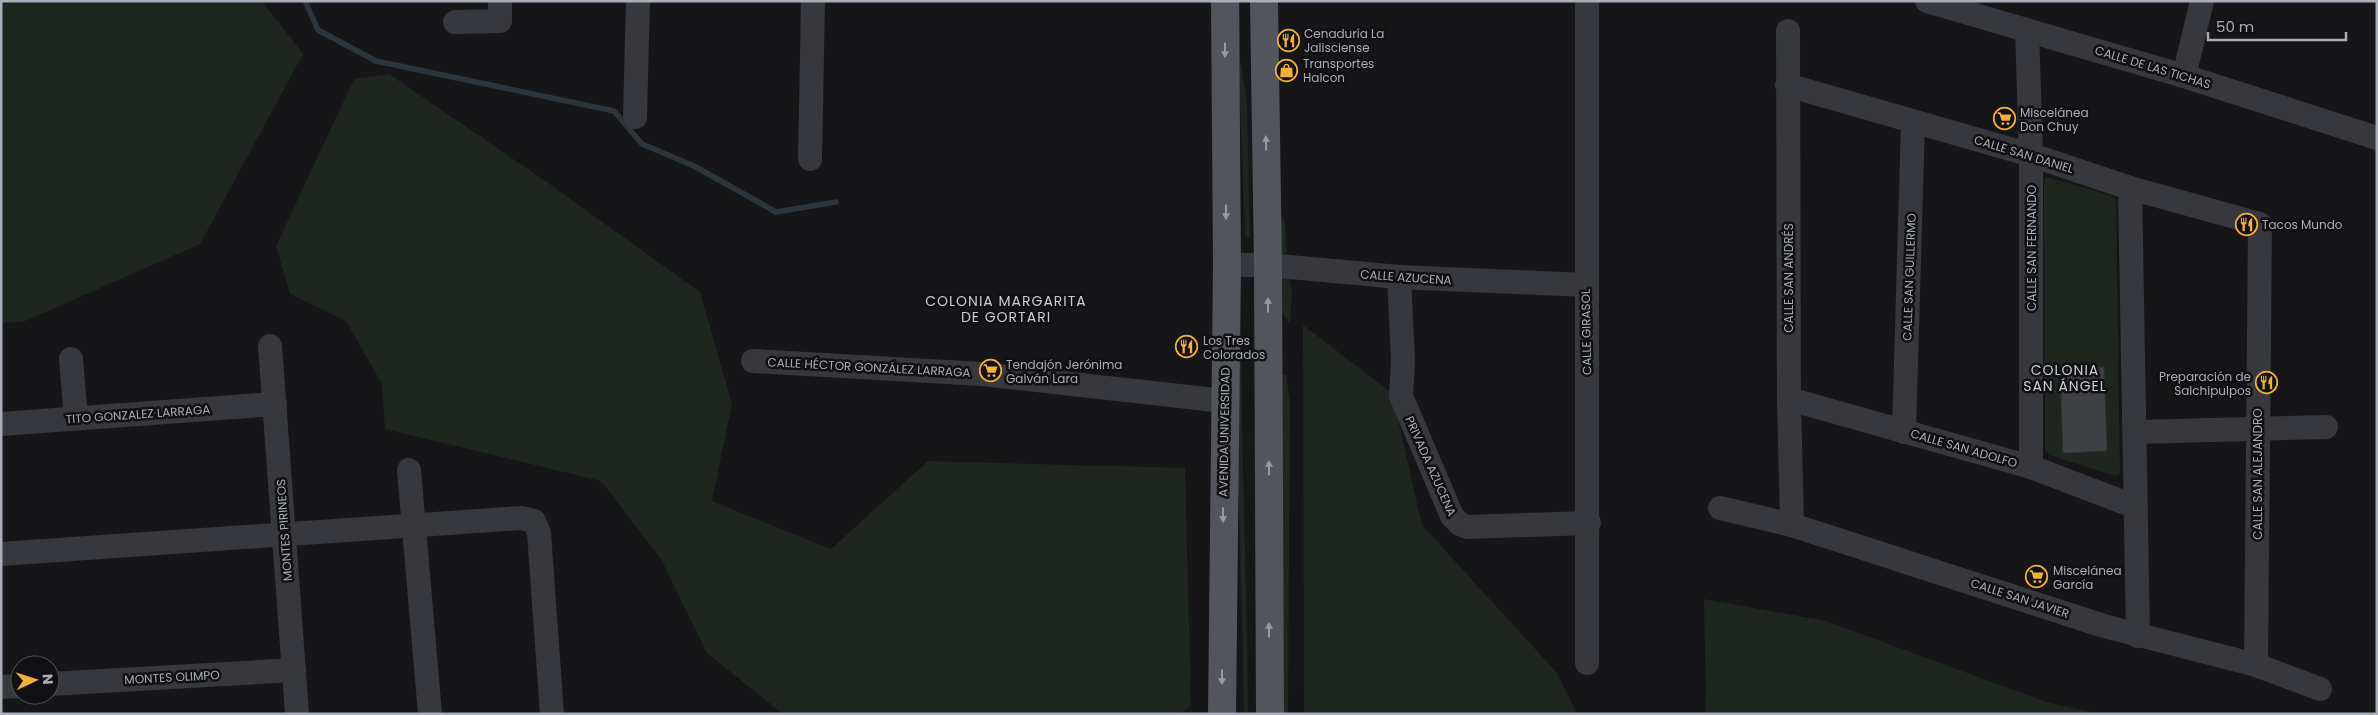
<svg xmlns="http://www.w3.org/2000/svg" width="2378" height="715" font-family="Poppins,sans-serif">
<style>
.green{fill:#1e261f}
.lines{fill:none;stroke-linecap:round;stroke-linejoin:round}
.stream{stroke:#2c353c;stroke-width:5.5}
.building{fill:#404145;stroke:#303034}
.minor{stroke:#37383d;stroke-width:24}
.major{stroke:#53555c;stroke-width:28}
.oneway{fill:#979ba6}
.labels{text-anchor:middle;dominant-baseline:central;stroke-width:5;stroke-linejoin:round;paint-order:stroke}
.poi-label{font-size:12px;fill:#a8adb8;stroke:#111113;text-anchor:start}
.street-label{font-size:12px;fill:#a8adb8;stroke:#111113}
.neighbourhood-label{font-size:14px;letter-spacing:1px;fill:#c9ccd4;stroke:#111113}
</style>
<rect width="100%" height="100%" fill="#161618"/>
<g class="green">
<path d="M1,1h261l41,53 -103,190 -177,78 -22,1z"/>
<path d="M1233,1h7v58l7,41 3,137 -2,1 -3,-3 -5,-129 -6,-46z"/>
<path d="M389,74l155,106 156,112 32,112 -20,97 119,48 97,-88 257,7 6,238 -12,8h-396l-76,-61 -46,-94 -60,-78 -216,-52 -3,-45 -36,-63 -56,-27 -14,-48 78,-167z"/>
<path d="M2046,177l67,19 3,4 4,274 -5,2 -66,-21 -4,-5 -1,-269z"/>
<path d="M1276,201l9,23 2,32 -6,2z"/>
<path d="M1281,277h8l3,15 -2,32 -14,-20z"/>
<path d="M1303,325l89,68 30,132 135,148 20,41h-273z"/>
<path d="M1238,339l3,1c1,125 6,249 7,374h-4c-2,-125 -8,-250 -6,-375z"/>
<path d="M1280,375h6l4,26 -2,313h-11z"/>
<path d="M1704,599l122,22 220,81 53,12h-393z"/>
</g>
<g class="lines">
<path class="stream" d="M305,1l13,29 58,31 238,50 28,33 52,22 82,46 60,-10"/>
</g>
<path class="building" d="M2104,367l3,84 -44,2 -3,-84z"/>
<g class="lines">
<g class="minor">
<path d="M1587,1v662"/>
<path d="M1927,1l257,75 193,62"/>
<path d="M455,22l45,-1v-20"/>
<path d="M2027,30l4,125v312"/>
<path d="M1788,31l1,368 3,126"/>
<path d="M2184,76l18,-75"/>
<path d="M1787,85l244,70 99,33 130,36 -4,441"/>
<path d="M635,117l3,-116"/>
<path d="M810,159l3,-158"/>
<path d="M2130,188l8,448"/>
<path d="M1227,265h41l131,12 187,8"/>
<path d="M1399,277l4,83 -2,36 51,120 8,8 7,3 122,-4"/>
<path d="M270,346l27,368"/>
<path d="M71,359l5,59"/>
<path d="M753,361l229,13 242,27"/>
<path d="M1789,399l242,68 105,40"/>
<path d="M1,424l274,-20"/>
<path d="M1904,432l9,-310"/>
<path d="M2136,432l190,-5"/>
<path d="M409,470l21,244"/>
<path d="M1720,508l72,17 312,101 152,39 64,24"/>
<path d="M1,554l520,-36 13,3 5,12 13,181"/>
<path d="M50,684l244,-14"/>
<path d="M1,687l19,-1"/>
</g>
<g class="major">
<path d="M1264,1l4,264 2,449"/>
<path d="M1222,714l5,-449 -2,-264"/>
</g>
</g>
<defs><path id="oneway-solid" d="M-6-.8H1V-3.2L6.5 0L1 3.2V.8H-6Z" transform="scale(1.25)"/></defs>
<g class="oneway">
<use href="#oneway-solid" transform="translate(1225 50) rotate(90)"/>
<use href="#oneway-solid" transform="translate(1266 143) rotate(-91)"/>
<use href="#oneway-solid" transform="translate(1226 212) rotate(90)"/>
<use href="#oneway-solid" transform="translate(1268 305) rotate(-90)"/>
<use href="#oneway-solid" transform="translate(1269 468) rotate(-90)"/>
<use href="#oneway-solid" transform="translate(1223 515) rotate(90)"/>
<use href="#oneway-solid" transform="translate(1269 630) rotate(-90)"/>
<use href="#oneway-solid" transform="translate(1222 677) rotate(90)"/>
</g>
<defs>
<symbol id="restaurant-ring" viewBox="-11 -11 22 22"><circle r="9.5" fill="#111113" stroke="#f2b134" stroke-width="1.5"/><path d="M-5-6h1v4h1v-4h1v4h1v-4h1v5L-1.5 .5V6h-2V.5L-5-1ZM5-6V6H3V1.5H1.5Q1.5-4 5-6Z" fill="#f2b134"/></symbol>
<symbol id="shop-ring" viewBox="-11 -11 22 22"><circle r="9.5" fill="#111113" stroke="#f2b134" stroke-width="1.5"/><path d="M-5-2.5h2.3a2.7 3.5 0 0 1 5.4 0H5L5.5 6h-11ZM-1.5-2.5h3a1.5 2.3 0 0 0-3 0Z" fill="#f2b134"/></symbol>
<symbol id="supermarket-ring" viewBox="-11 -11 22 22"><circle r="9.5" fill="#111113" stroke="#f2b134" stroke-width="1.5"/><path d="M-6-5.5h2.5l.6 2H6L4.5 2H-2.5L-4.4-4H-6ZM-1.5 3.2a1.3 1.3 0 1 0 .1 0ZM3 3.2a1.3 1.3 0 1 0 .1 0Z" fill="#f2b134"/></symbol>
</defs>
<g fill-rule="evenodd">
<use href="#restaurant-ring" x="1276" y="28" width="25" height="25"/>
<use href="#shop-ring" x="1274" y="58" width="25" height="25"/>
<use href="#supermarket-ring" x="1992" y="106" width="25" height="25"/>
<use href="#restaurant-ring" x="2234" y="212" width="25" height="25"/>
<use href="#restaurant-ring" x="1174" y="334" width="25" height="25"/>
<use href="#supermarket-ring" x="978" y="358" width="25" height="25"/>
<use href="#restaurant-ring" x="2254" y="370" width="25" height="25"/>
<use href="#supermarket-ring" x="2024" y="564" width="25" height="25"/>
</g>
<g class="labels">
<g class="poi-label">
<text x="1304" y="33">Cenaduría La<tspan x="1304" dy="14">Jalisciense</tspan></text>
<text x="1303" y="63">Transportes<tspan x="1303" dy="14">Halcon</tspan></text>
<text x="2020" y="112">Miscelánea<tspan x="2020" dy="14">Don Chuy</tspan></text>
<text x="2262" y="224">Tacos Mundo</text>
<text x="1203" y="340">Los Tres<tspan x="1203" dy="14">Colorados</tspan></text>
<text x="1006" y="364">Tendajón Jerónima<tspan x="1006" dy="14">Galván Lara</tspan></text>
<text x="2251" y="376" text-anchor="end">Preparación de<tspan x="2251" dy="14">Salchipulpos</tspan></text>
<text x="2053" y="570">Miscelánea<tspan x="2053" dy="14">García</tspan></text>
</g>
<g class="street-label">
<text transform="translate(2153 67) rotate(17)">CALLE DE LAS TICHAS</text>
<text transform="translate(2024 154) rotate(17)">CALLE SAN DANIEL</text>
<text transform="translate(2031 248) rotate(-90)">CALLE SAN FERNANDO</text>
<text transform="translate(1406 277) rotate(4)">CALLE AZUCENA</text>
<text transform="translate(1909 277) rotate(-88)">CALLE SAN GUILLERMO</text>
<text transform="translate(1788 278) rotate(-90)">CALLE SAN ANDRÉS</text>
<text transform="translate(1586 332) rotate(-91)">CALLE GIRASOL</text>
<text transform="translate(869 367) rotate(3)">CALLE HÉCTOR GONZÁLEZ LARRAGA</text>
<text transform="translate(138 414) rotate(-4)">TITO GONZALEZ LARRAGA</text>
<text transform="translate(1224 432) rotate(-89)">AVENIDA UNIVERSIDAD</text>
<text transform="translate(1964 448) rotate(16)">CALLE SAN ADOLFO</text>
<text transform="translate(1431 466) rotate(66)">PRIVADA AZUCENA</text>
<text transform="translate(2257 474) rotate(-90)">CALLE SAN ALEJANDRO</text>
<text transform="translate(284 530) rotate(-94)">MONTES PIRINEOS</text>
<text transform="translate(2020 598) rotate(18)">CALLE SAN JAVIER</text>
<text transform="translate(172 677) rotate(-3)">MONTES OLIMPO</text>
</g>
<g class="neighbourhood-label">
<text x="1006" y="301">COLONIA MARGARITA<tspan x="1006" dy="16">DE GORTARI</tspan></text>
<text x="2065" y="370">COLONIA<tspan x="2065" dy="16">SAN ÁNGEL</tspan></text>
</g>
</g>
<rect width="2378" height="715" fill="none" stroke="#a8adb8" stroke-width="5"/>
<g transform="translate(35 680) rotate(86)"><circle r="24" fill="#111113" stroke="#4d4f55"/>
<path d="M0-4L9 19L0 12L-9 19Z" fill="#f2b134"/>
<text y="-8" font-size="14" font-weight="bold" text-anchor="middle" fill="#a8adb8">N</text>
</g>
<path d="M2208 32v8h138v-8" fill="none" stroke="#a8adb8" stroke-width="2.5"/>
<text x="2216" y="32" font-size="15" fill="#a8adb8" stroke="#111113" stroke-width="4" paint-order="stroke">50 m</text>
</svg>
